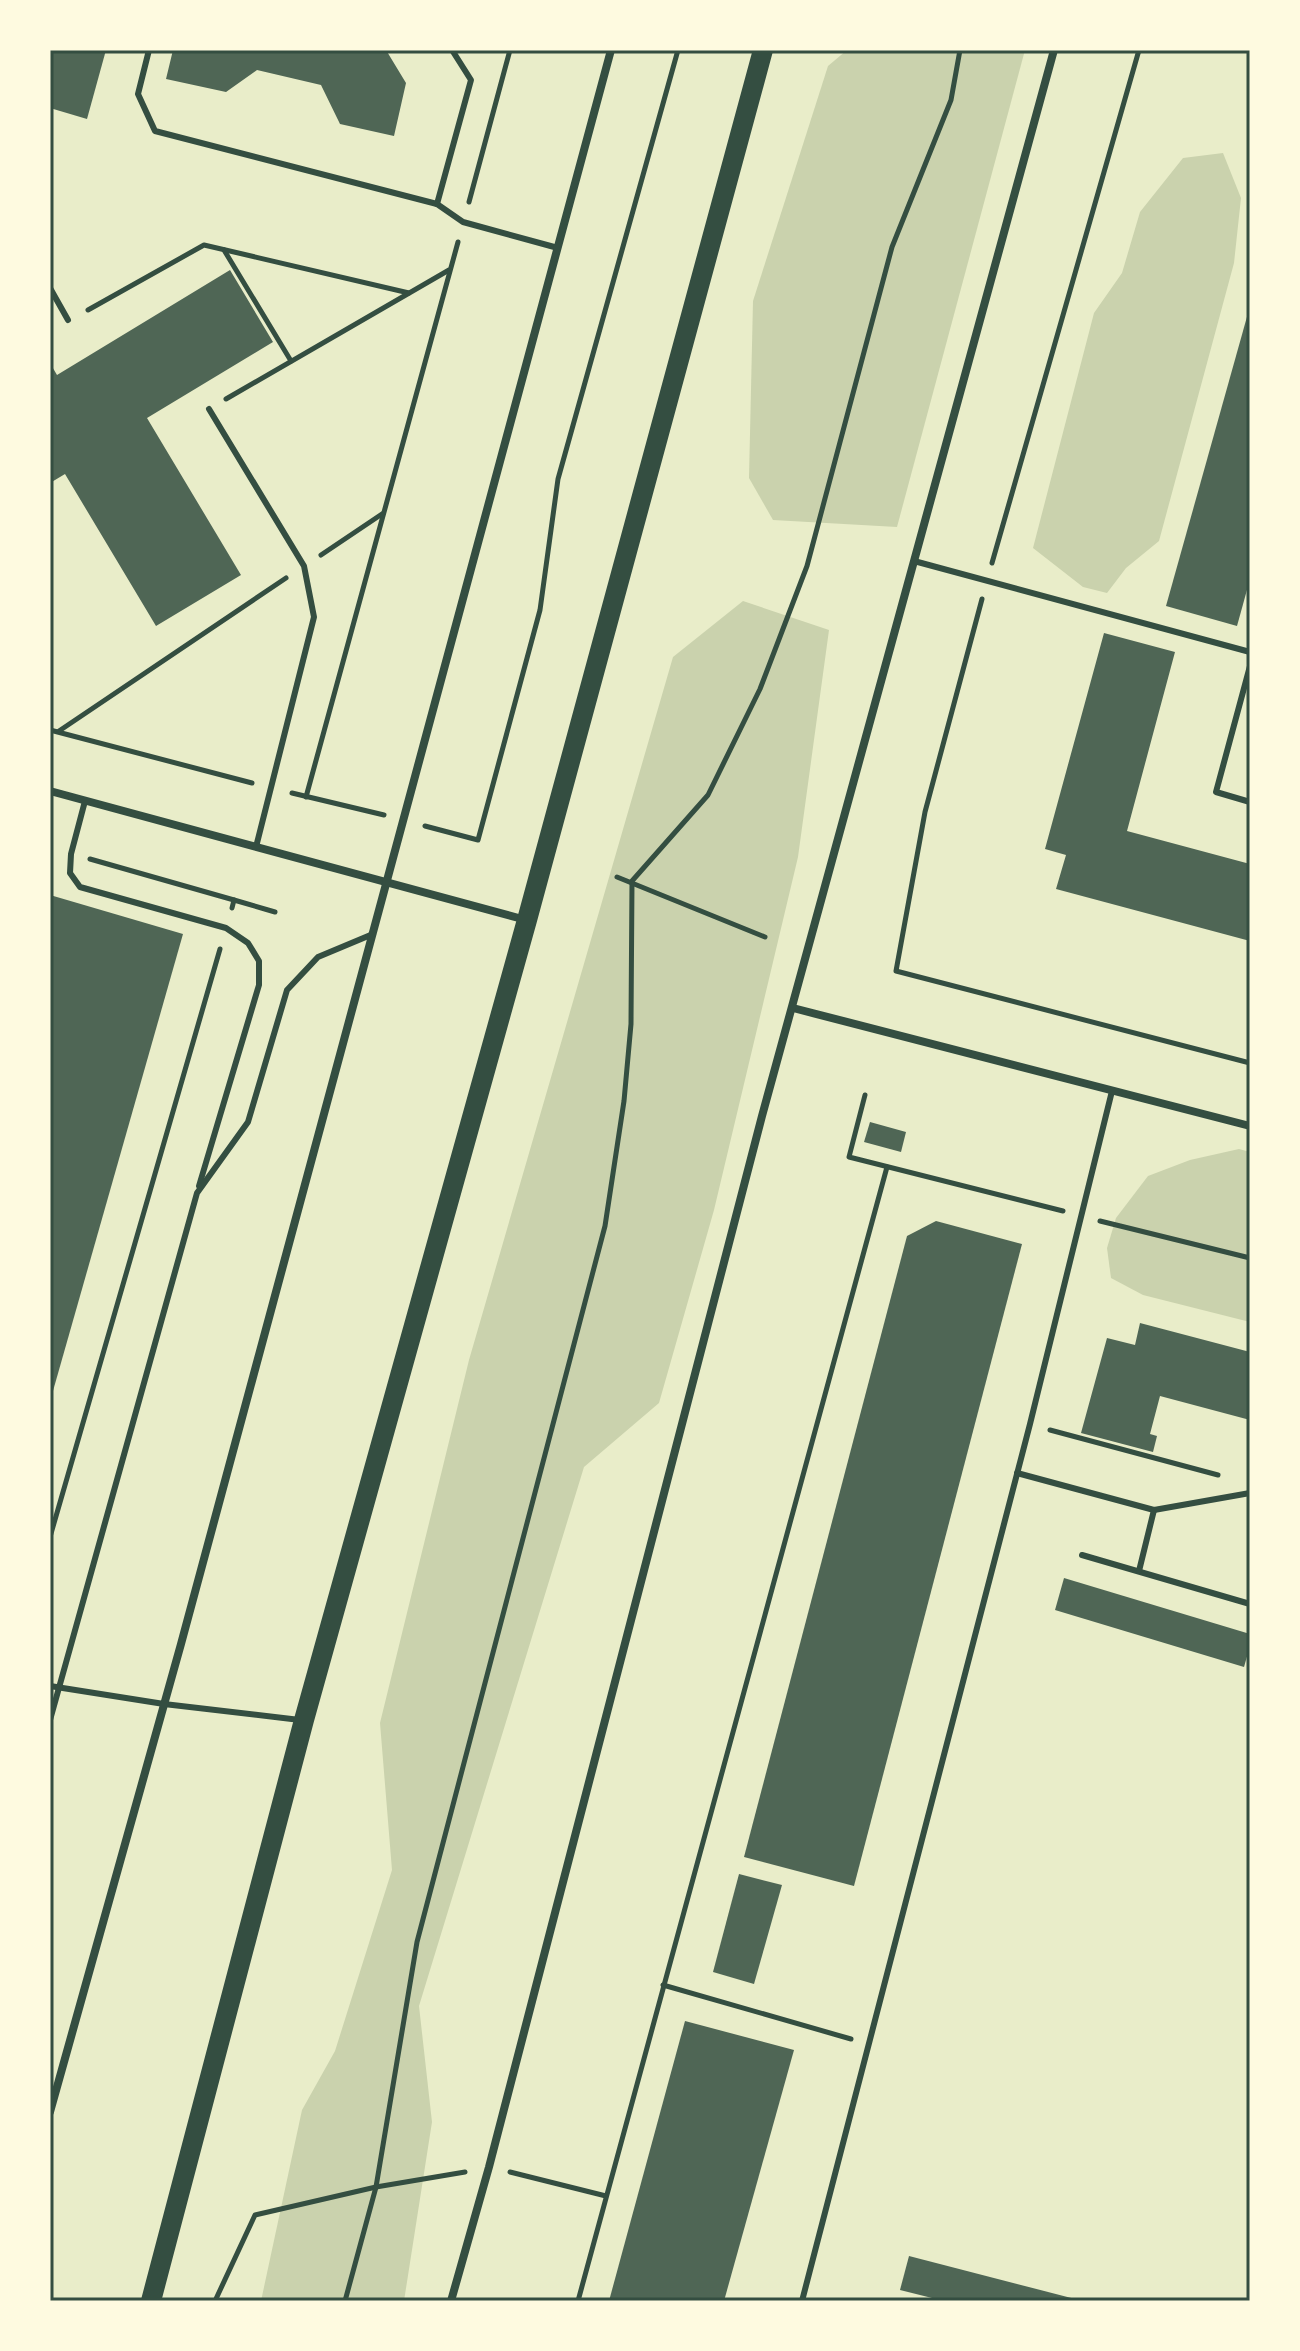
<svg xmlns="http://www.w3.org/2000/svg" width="1300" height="2351" font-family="Mulish,sans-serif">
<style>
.green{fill:#cad2ad}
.building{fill:#4f6655}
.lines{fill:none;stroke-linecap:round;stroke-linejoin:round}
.path{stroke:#344e41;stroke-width:5}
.service{stroke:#344e41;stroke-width:6}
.minor{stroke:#344e41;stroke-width:8}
.primary{stroke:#344e41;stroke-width:20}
.neatline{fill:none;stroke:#344e41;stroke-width:3}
</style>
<rect width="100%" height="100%" fill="#e9edc9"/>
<g class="green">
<path d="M847,50h178l-128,477 -124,-7 -24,-42 4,-177 75,-235z"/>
<path d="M1223,153l18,45 -7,65 -75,278 -33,27 -19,25 -24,-6 -50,-39 61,-235 28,-40 18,-61 43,-54z"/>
<path d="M743,601l86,29 -31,227 -84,353 -55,193 -75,64 -165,539 13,116 -28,179h-143l41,-191 33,-59 57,-181 -12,-147 89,-363 204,-703z"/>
<path d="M1239,1149l11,3v170l-107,-27 -32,-17 -4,-30 9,-30 32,-42 42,-16z"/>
</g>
<g class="building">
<path d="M50,50h56l-19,69 -37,-11z"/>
<path d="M173,50h213l20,33 -12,53 -54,-12 -19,-39 -64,-15 -31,22 -60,-13z"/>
<path d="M230,270l43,72 -126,76 94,157 -85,51 -91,-152 -15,9v-120l7,12z"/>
<path d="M1250,306v273l-13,47 -71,-20z"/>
<path d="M1104,633l71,19 -48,179 123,33v77l-194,-52 10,-34 -21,-6z"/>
<path d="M50,895l133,39 -132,464h-1z"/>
<path d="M870,1122l36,10 -5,20 -37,-10z"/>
<path d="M936,1221l86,23 -168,642 -110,-29 163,-621z"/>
<path d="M1140,1323l110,29v68l-90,-24 -10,38 7,2 -4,16 -72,-19 26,-95 28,7z"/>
<path d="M1064,1578l186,56v12l-6,21 -189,-57z"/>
<path d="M739,1874l43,11 -28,99 -41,-12z"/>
<path d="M685,2021l109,29 -70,251h-115z"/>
<path d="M909,2256l170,44 -1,1h-134l-44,-11z"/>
</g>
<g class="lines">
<g class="path">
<path d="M469,202l41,-152"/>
<path d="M224,250l67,111"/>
<path d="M88,310l116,-65 205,48"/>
<path d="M226,399l223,-129"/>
<path d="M321,555l61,-41"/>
<path d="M992,563l147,-513"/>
<path d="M982,599l-57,213 -29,159 354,92"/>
<path d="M50,730l202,53"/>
<path d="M59,731l227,-153"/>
<path d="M292,793l92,22"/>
<path d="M306,797l152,-555"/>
<path d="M425,826l53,14 62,-230 18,-131 120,-429"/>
<path d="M90,859l144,41"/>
<path d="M617,877l148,60"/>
<path d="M232,908l2,-8 41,12"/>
<path d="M865,1095l-16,62 214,54"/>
<path d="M1100,1221l150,37"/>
<path d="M1050,1430l168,45"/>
<path d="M50,1537l170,-588"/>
<path d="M663,1985l188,54"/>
<path d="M510,2172l96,24"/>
<path d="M215,2301l40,-86 121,-28 89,-15"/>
<path d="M345,2301l31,-114 41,-245 188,-716 19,-125 7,-77 1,-143 76,-86 52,-106 47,-123 85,-319 59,-147 9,-50"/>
<path d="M578,2301l309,-1134"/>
</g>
<g class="service">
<path d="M149,50l-11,44 17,37 282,73 26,18 95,26"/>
<path d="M437,204l34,-124 -19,-30"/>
<path d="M50,288l18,32"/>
<path d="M209,409l95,157 10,51 -58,230"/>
<path d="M914,561l336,91"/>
<path d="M1250,666l-34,126 34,10"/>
<path d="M85,801l-14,53 -1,19 10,14 146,41 22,15 11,18v24l-60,201"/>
<path d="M1017,1473l137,37 96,-17"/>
<path d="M1082,1555l168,49"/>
<path d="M1139,1571l15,-61"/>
<path d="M50,1686l114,18 136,16"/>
<path d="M50,1720l147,-527 51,-71 39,-132 31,-33 55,-23"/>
<path d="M802,2301l228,-877 82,-333"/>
</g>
<g class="minor">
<path d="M50,791l476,129"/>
<path d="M793,1008l457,118"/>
<path d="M50,2112l131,-468 430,-1594"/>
<path d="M451,2301l38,-134 273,-1051 292,-1066"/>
</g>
<path class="primary" d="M151,2301l153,-581 223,-800 236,-870"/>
</g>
<rect width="1300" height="2351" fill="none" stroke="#fefae0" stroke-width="104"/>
<rect x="52" y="52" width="1196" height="2247" class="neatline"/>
</svg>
